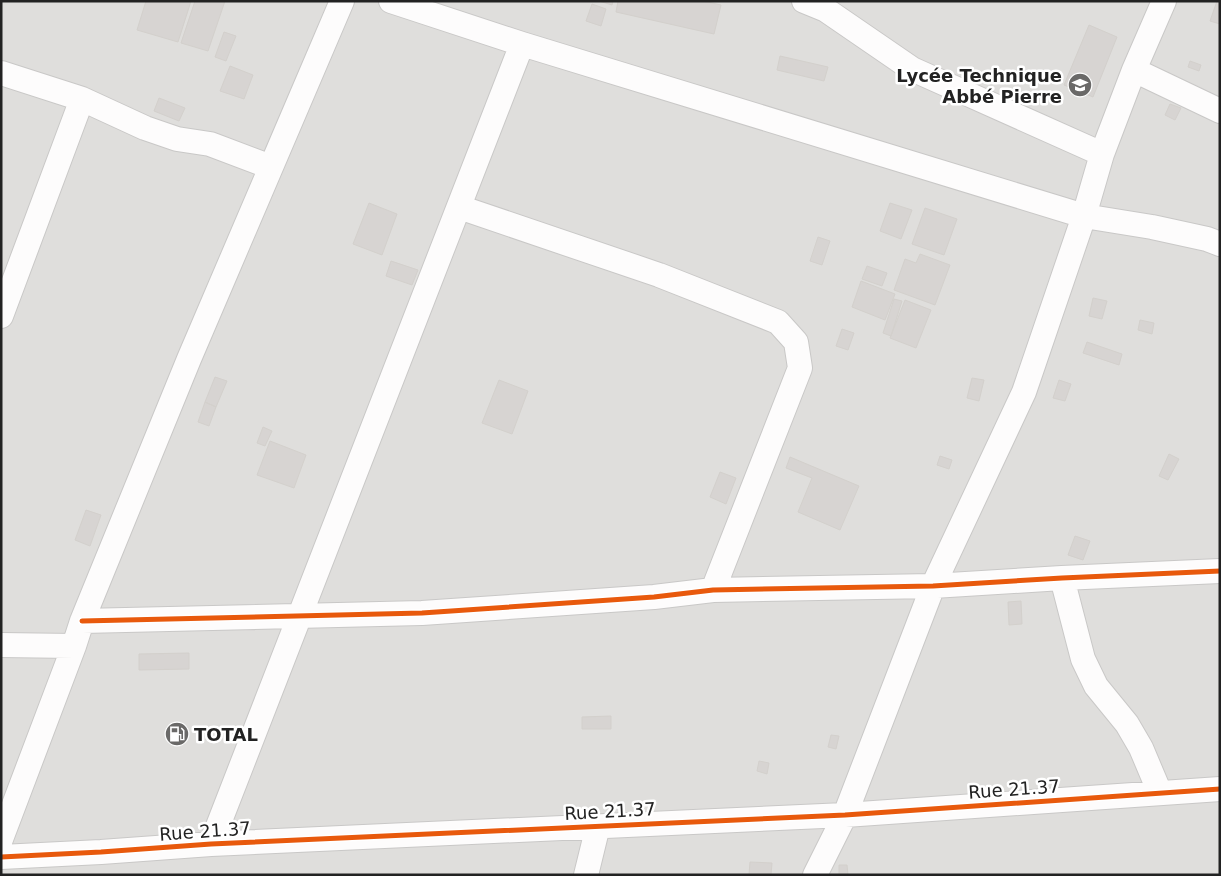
<svg xmlns="http://www.w3.org/2000/svg" width="1221" height="876" viewBox="0 0 1221 876" font-family="'DejaVu Sans',sans-serif">
<style>
.residential{fill:#dfdedc}
.building{fill:#d7d4d2;stroke:#d3d0cc}
.lines{fill:none;stroke-linecap:round;stroke-linejoin:round}
.minor-casing{stroke:#c9c8c7;stroke-width:26}
.minor{stroke:#fdfcfc;stroke-width:24}
.cycleway-casing{stroke:#fff;stroke-width:8}
.cycleway{stroke:#e8590c;stroke-width:5}
.labels{text-anchor:middle;dominant-baseline:central;stroke-width:5;stroke-linejoin:round;paint-order:stroke}
.poi-label{font-size:18px;font-weight:bold;fill:#222;stroke:#fff;text-anchor:end}
.street-label{font-size:18px;fill:#222;stroke:#fff}
</style>
<rect width="100%" height="100%" fill="#f0eeeb"/>
<!-- residential -->
<path class="residential" d="M1,1H1220V875H1Z"/>
<!-- building -->
<path class="building" d="M146,1H191L178,42L137,30Z
M195,1H225L208,51L181,43Z
M599,1H613L612,5Z
M618,1H703L721,5L714,34L616,12Z
M1217,1H1220V24L1210,21Z
M592,4L606,9L601,26L586,21Z
M1089,25L1117,37L1093,97L1064,85Z
M224,32L236,36L226,61L215,57Z
M780,56L828,67L824,81L777,70Z
M1190,61L1201,65L1199,71L1188,67Z
M230,66L253,75L244,99L220,91Z
M159,98L185,108L179,121L154,111Z
M1170,104L1181,108L1175,120L1165,115Z
M369,203L397,214L382,255L353,244Z
M890,203L912,210L901,239L880,231Z
M925,208L957,219L944,255L912,244Z
M818,237L830,241L822,265L810,261Z
M920,254L950,265L935,305L894,290L905,259L916,263Z
M391,261L418,270L412,285L386,276Z
M867,266L887,273L882,286L862,279Z
M861,281L895,294L885,320L852,307Z
M1093,298L1107,301L1102,319L1089,316Z
M894,299L902,301L891,336L883,333Z
M905,300L931,310L916,348L890,338Z
M1140,320L1154,323L1152,334L1138,330Z
M842,329L854,333L848,350L836,346Z
M1087,342L1122,354L1119,365L1083,353Z
M215,377L227,381L216,407L205,402Z
M972,378L984,380L979,401L967,398Z
M499,380L528,391L512,434L482,423Z
M1059,380L1071,384L1065,401L1053,398Z
M205,402L216,407L209,426L198,422Z
M263,427L272,431L265,446L257,443Z
M270,441L306,455L294,488L257,475Z
M1169,454L1179,459L1168,480L1159,476Z
M940,456L952,460L949,469L937,465Z
M790,457L859,486L840,530L798,512L812,478L786,468Z
M720,472L736,478L726,504L710,497Z
M86,510L101,515L90,546L75,540Z
M1075,536L1090,541L1083,560L1068,555Z
M1021,601L1022,624L1009,625L1008,602Z
M189,653V669L139,670V654Z
M611,716V729H582V717Z
M831,735L839,736L836,749L828,747Z
M759,761L769,763L767,774L757,771Z
M750,862L772,863L771,875H749Z
M839,865H847L848,875H839Z"/>
<g class="lines">
<!-- minor casing -->
<g class="minor-casing">
<path id="minor" d="M391,1L522,44L1084,216L1152,227L1207,239L1220,244
M804,1L826,10L912,69L1102,154
M1134,70L1220,111
M1,73L82,99L145,128L177,139L210,144L271,167
M459,207L659,275L778,322L796,342L800,368L713,590
M1,316L82,99
M1062,578L1083,659L1096,686L1127,724L1141,748L1160,793
M82,621L422,613L654,597L713,590L933,586L1062,578L1220,571
M1,645L74,646
M1,839L74,646L82,621L189,359L342,1
M211,844L522,44
M1,857L101,852L211,844L845,815L1220,789
M586,875L598,826
M815,875L845,815L933,586L1024,392L1084,216L1102,154L1134,70L1164,1"/>
</g>
<!-- minor -->
<use href="#minor" class="minor"/>
<!-- cycleway casing -->
<g class="cycleway-casing">
<path id="cycleway" d="M82,621L422,613L654,597L713,590L933,586L1062,578L1220,571
M1,857L101,852L211,844L845,815L1220,789"/>
</g>
<!-- cycleway -->
<use href="#cycleway" class="cycleway"/>
</g>
<!-- icons -->
<defs>
<g id="school-disc" transform="scale(1.25)"><circle r="9.5" fill="#6a6968" stroke="#fff"/><path d="M0-5L7-2L0 1L-7-2ZM-4 1L0 2.5L4 1V4Q0 6-4 4Z" fill="#fff"/></g>
<g id="fuel-disc" transform="scale(1.25)"><circle r="9.5" fill="#6a6968" stroke="#fff"/><path d="M-5.5-6h7V0h2V4h1.3V-2.5L3-4.5l.8-.8L6-3V5H2.5V1h-1V6h-7ZM-4.2-4.7v3.2H.2V-4.7Z" fill="#fff"/></g>
</defs>
<g fill-rule="evenodd">
<use href="#school-disc" x="1080" y="85"/>
<use href="#fuel-disc" x="177" y="734"/>
</g>
<g class="labels">
<!-- poi labels -->
<g class="poi-label">
<text x="1062" y="75">Lycée Technique<tspan x="1062" dy="21">Abbé Pierre</tspan></text>
<text x="194" y="734" text-anchor="start">TOTAL</text>
</g>
<!-- street labels -->
<g class="street-label">
<text transform="translate(1014 789) rotate(-4)">Rue 21.37</text>
<text transform="translate(610 811) rotate(-3)">Rue 21.37</text>
<text transform="translate(205 831) rotate(-4)">Rue 21.37</text>
</g>
</g>
<!-- border -->
<rect width="1221" height="876" fill="none" stroke="#222222" stroke-width="5"/>
</svg>
